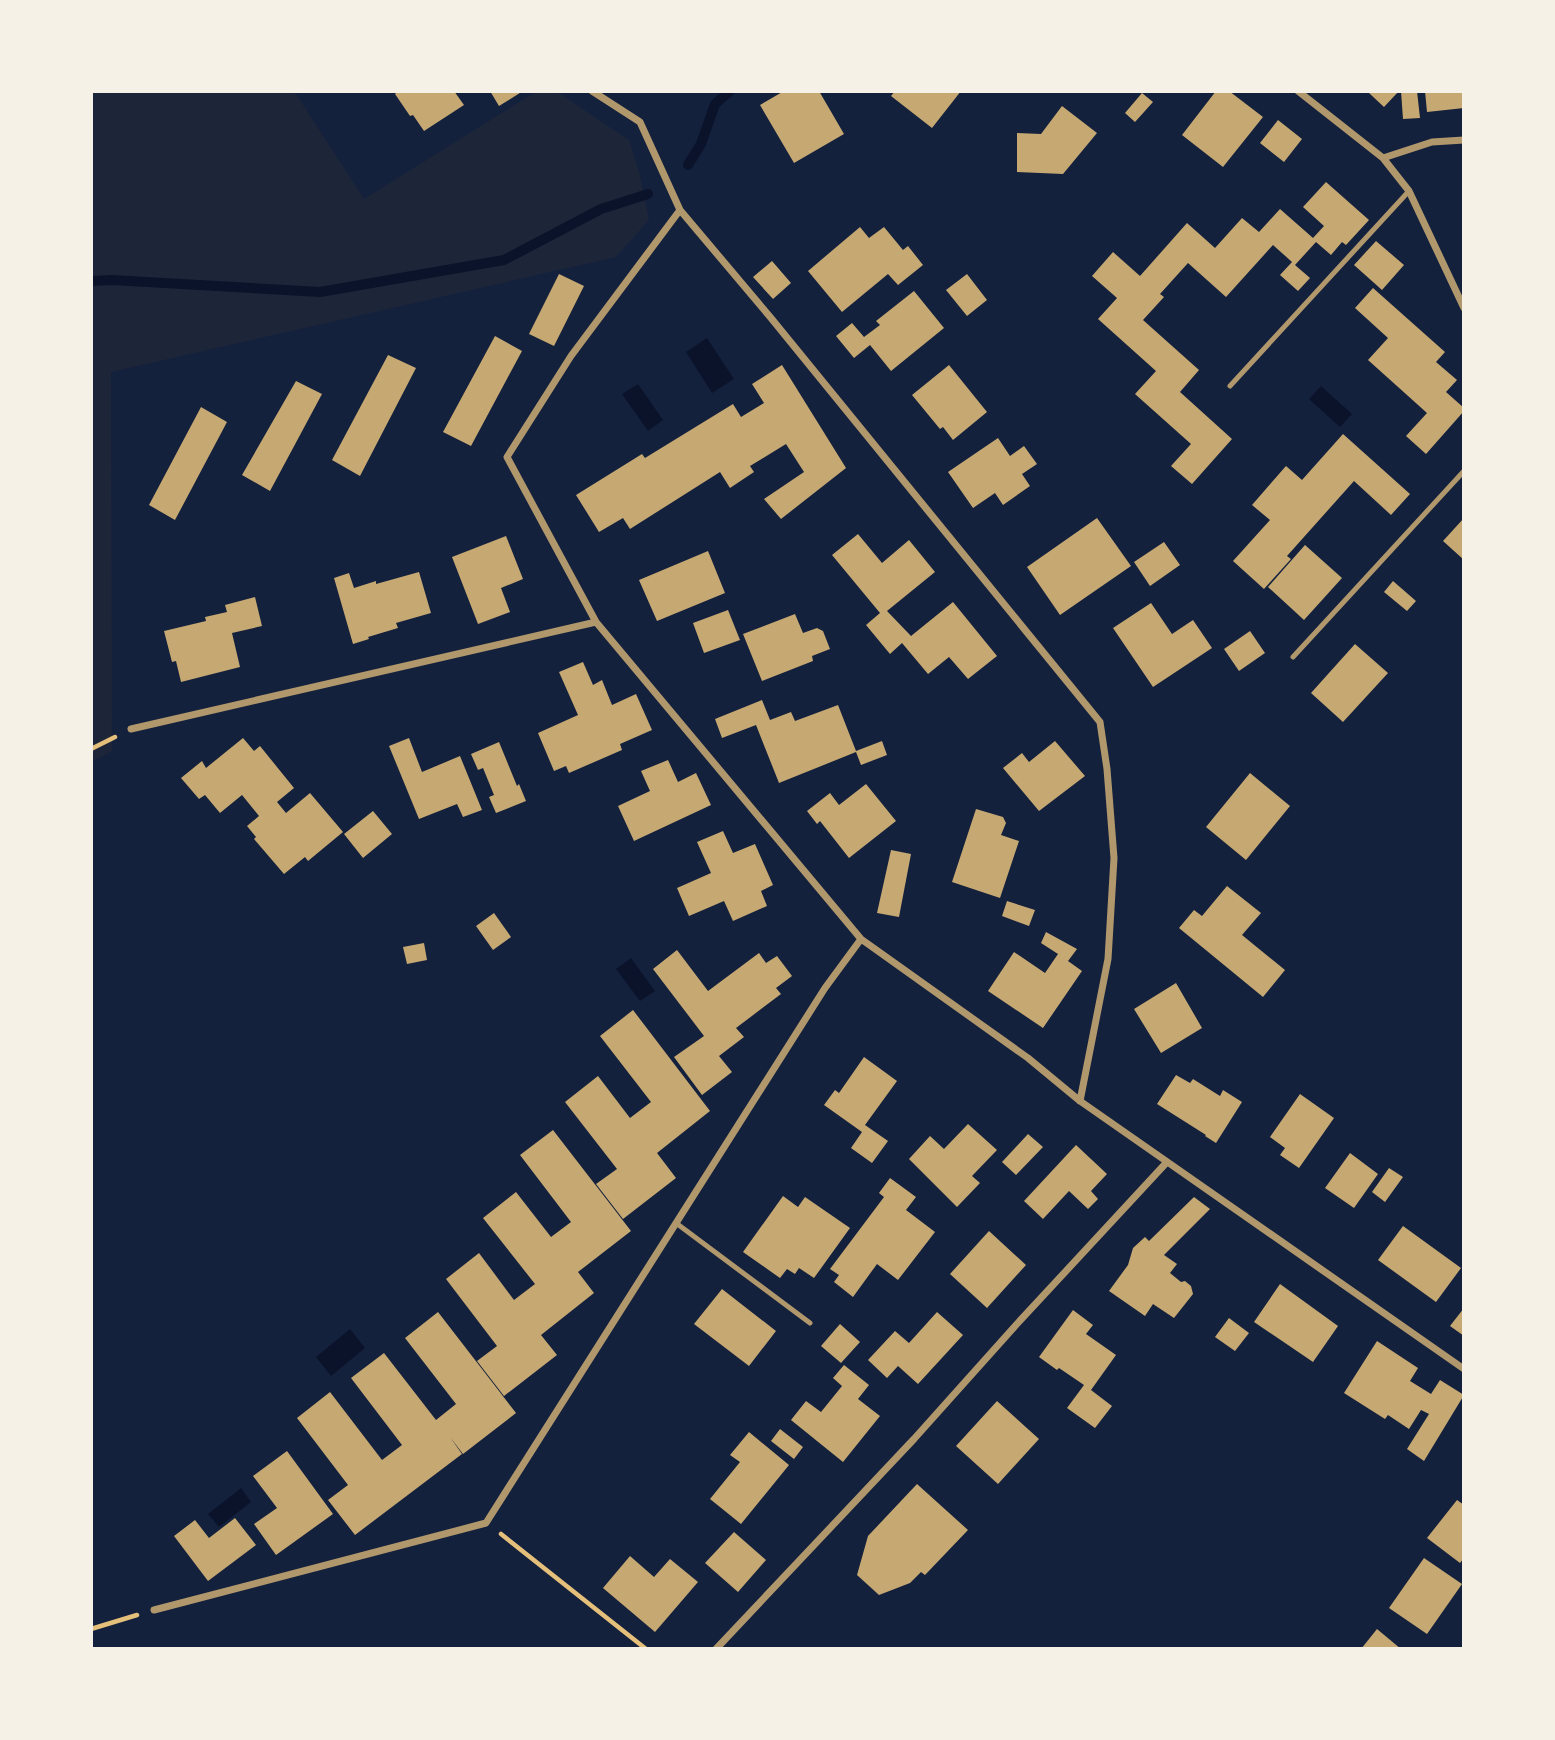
<svg xmlns="http://www.w3.org/2000/svg" width="1555" height="1740" viewBox="0 0 1555 1740" font-family="'DM Sans',sans-serif">
<style>
.green{fill:#1d2539}
.water{fill:#0b132b}
.lines{fill:none;stroke-linecap:round;stroke-linejoin:round}
.stream{stroke:#0b132b;stroke-width:10}
.building{fill:#c6a872}
.path{stroke:#e5c07b;stroke-width:4.5}
.service{stroke:#b1986c;stroke-width:5}
.minor{stroke:#b1986c;stroke-width:7}
</style>
<rect width="100%" height="100%" fill="#14213d"/>
<!-- green -->
<path class="green" d="M91,91H294L364,199L537,91H556L629,140L639,171L649,220L616,257L111,372L112,751L91,762Z"/>
<!-- water -->
<path class="water" d="M707,338L734,379L712,393L686,352Z
M638,384L663,420L648,431L622,394Z
M1321,386L1352,414L1340,427L1309,399Z
M631,958L655,991L640,1001L616,969Z
M350,1329L365,1348L331,1376L316,1357Z
M241,1488L251,1502L219,1527L208,1514Z"/>
<g class="lines">
<!-- stream -->
<path class="stream" d="M688,165L701,144L715,104L730,91
M91,281L112,280L320,292L504,260L601,209L648,194"/>
</g>
<!-- building -->
<path class="building" d="M398,91H454L464,105L424,131L413,115L410,116L395,94Z
M490,91H523L499,106Z
M784,91H819L844,134L794,163L760,105Z
M895,91H961L932,128L891,96Z
M1216,91H1229L1263,117L1223,167L1182,135Z
M1371,91H1399L1384,107L1369,93Z
M1401,91H1417L1420,118L1403,119Z
M1425,91H1464V108L1427,112Z
M1142,93L1153,102L1135,122L1125,113Z
M1062,106L1097,133L1063,174L1017,172V133L1041,134Z
M1278,120L1302,139L1284,162L1260,143Z
M1326,182L1369,220L1346,245L1342,242L1331,255L1316,242L1295,265L1310,278L1298,291L1280,275L1292,262L1273,245L1226,297L1188,263L1160,294L1164,297L1143,320L1199,370L1180,392L1232,439L1192,484L1171,466L1191,444L1135,394L1156,371L1098,319L1117,298L1092,276L1113,252L1140,276L1187,223L1215,248L1242,218L1259,232L1280,209L1313,238L1324,226L1303,207Z
M860,227L869,238L884,227L903,250L908,246L923,265L898,285L888,274L842,312L808,271Z
M1376,241L1404,265L1382,290L1354,265Z
M772,261L791,283L773,299L753,277Z
M559,274L584,286L554,346L529,334Z
M967,274L987,300L967,316L946,290Z
M1373,288L1445,352L1436,362L1457,380L1446,392L1464,408V411L1426,454L1406,436L1427,413L1368,360L1388,338L1355,308Z
M914,291L944,328L891,371L870,345L854,358L836,336L852,323L864,337L880,325L876,321Z
M495,336L522,351L471,446L443,432Z
M388,355L416,368L360,476L332,460Z
M782,365L846,468L781,519L764,499L804,472L786,444L750,466L754,472L730,488L720,472L630,529L623,518L599,532L576,495L642,454L645,458L733,404L741,417L764,403L752,384Z
M949,365L987,412L953,440L943,427L940,429L912,395Z
M296,381L322,394L270,491L242,475Z
M201,407L227,422L175,520L149,505Z
M1343,434L1410,494L1391,515L1354,481L1287,556L1291,559L1264,589L1233,561L1270,520L1252,505L1286,466L1302,480Z
M998,438L1010,456L1024,446L1037,464L1022,474L1030,486L1003,505L995,493L973,508L948,472Z
M1097,518L1131,566L1060,615L1027,567Z
M1464,518V560L1443,541Z
M858,534L882,563L909,540L935,572L887,611L911,636L953,602L997,656L968,679L949,657L928,674L902,643L890,654L866,625L880,613L832,555Z
M506,536L523,579L501,588L510,612L478,624L452,557Z
M1164,542L1180,565L1150,586L1134,562Z
M1305,545L1342,578L1304,620L1268,587Z
M708,551L725,593L657,621L639,580Z
M419,572L431,613L396,623L398,628L368,637L369,639L353,644L334,578L349,573L354,588L376,581V584Z
M1393,581L1416,601L1407,611L1384,592Z
M255,597L262,626L232,633L240,667L181,682L176,661L172,662L164,631L206,621L205,617L227,612L225,605Z
M1151,603L1172,634L1193,620L1212,648L1153,687L1113,628Z
M728,610L740,640L704,653L693,623Z
M795,614L803,633L817,628L823,631L830,649L812,656L813,661L762,681L743,634Z
M1250,631L1265,653L1239,671L1224,649Z
M1355,644L1388,673L1343,722L1311,693Z
M583,662L593,685L602,680L612,705L636,694L652,730L620,744L622,750L569,773L566,766L554,771L538,733L578,715L559,672Z
M762,700L770,720L791,712L795,721L838,705L856,751L882,741L887,755L861,765L856,752L779,783L756,725L722,738L715,719Z
M243,738L254,751L260,746L294,788L277,802L286,813L310,793L343,832L308,861L305,857L284,874L254,839L256,837L247,826L259,816L242,795L220,813L205,795L199,799L181,778L202,761L206,768Z
M409,738L422,772L460,756L482,810L463,817L457,804L419,819L389,746Z
M1055,741L1085,776L1039,811L1003,768L1022,753L1029,762Z
M499,742L517,786L519,784L526,801L496,813L489,797L494,795L483,768L478,770L471,754Z
M668,760L678,782L696,773L711,805L634,841L618,806L650,791L641,771Z
M1250,773L1290,806L1246,860L1206,827Z
M866,784L896,821L849,858L820,821L817,824L807,811L830,793L839,805Z
M976,809L1003,817L1006,823L1001,835L1019,841L1000,898L952,882Z
M373,811L392,834L363,858L344,834Z
M723,831L733,853L755,844L773,885L761,891L767,906L733,921L724,901L689,916L677,888L711,873L697,842Z
M891,850L911,854L899,917L877,913Z
M1227,886L1261,913L1242,935L1285,970L1263,997L1179,928L1194,910L1202,916Z
M1007,901L1035,910L1029,926L1002,916Z
M494,913L511,937L493,950L476,926Z
M1046,932L1077,949L1068,961L1082,971L1043,1028L988,991L1014,952L1045,973L1058,954L1041,943Z
M424,943L427,960L407,964L403,947Z
M677,950L708,991L759,953L766,963L777,956L792,976L776,988L781,994L736,1028L744,1037L719,1056L732,1072L702,1095L674,1057L704,1036L653,969Z
M1176,983L1202,1028L1161,1053L1134,1009Z
M633,1010L710,1111L657,1153L676,1178L623,1219L596,1184L617,1169L565,1102L598,1076L630,1118L651,1102L600,1036Z
M864,1057L897,1081L865,1125L888,1141L872,1163L851,1148L862,1132L824,1105L835,1090L839,1093Z
M1176,1075L1190,1083L1193,1079L1220,1096L1223,1090L1242,1102L1216,1143L1205,1136L1206,1135L1157,1104Z
M1300,1094L1334,1118L1299,1168L1280,1155L1285,1148L1270,1137Z
M968,1124L997,1150L972,1176L980,1183L957,1207L909,1159L930,1136L944,1149Z
M553,1130L631,1231L578,1272L594,1293L541,1335L557,1355L504,1396L477,1361L497,1346L446,1279L479,1253L514,1300L535,1284L483,1218L516,1192L551,1237L571,1222L520,1155Z
M1028,1134L1043,1147L1016,1175L1002,1162Z
M1076,1145L1107,1174L1091,1191L1098,1199L1088,1209L1069,1191L1043,1219L1024,1201Z
M1350,1153L1378,1174L1354,1208L1325,1188Z
M1389,1168L1403,1177L1385,1202L1372,1192Z
M890,1178L916,1197L906,1210L935,1232L898,1280L877,1264L853,1297L834,1282L839,1275L830,1269L884,1197L879,1193Z
M783,1196L798,1207L805,1197L850,1228L814,1278L799,1268L795,1274L787,1269L780,1278L743,1252Z
M1194,1197L1210,1209L1164,1255L1177,1264L1170,1273L1181,1282L1185,1281L1191,1286L1193,1294L1174,1318L1153,1304L1145,1316L1109,1291L1128,1265L1133,1248L1145,1237L1149,1241Z
M1403,1226L1461,1268L1436,1302L1378,1260Z
M989,1231L1026,1265L987,1308L950,1274Z
M1280,1284L1338,1326L1313,1362L1254,1322Z
M722,1289L776,1331L749,1366L694,1324Z
M1464,1308V1336L1450,1326Z
M1073,1310L1093,1325L1086,1334L1116,1355L1091,1390L1112,1406L1095,1428L1067,1408L1084,1385L1059,1368L1057,1370L1039,1357Z
M438,1312L516,1413L463,1454L450,1437L462,1454L355,1535L328,1500L348,1485L297,1418L330,1392L382,1460L402,1445L351,1378L384,1353L436,1420L456,1404L405,1338Z
M937,1312L963,1335L918,1384L898,1366L887,1378L868,1360L895,1331L909,1343Z
M1229,1318L1249,1333L1235,1351L1215,1337Z
M840,1324L860,1342L841,1363L821,1346Z
M1377,1341L1418,1368L1410,1381L1431,1394L1440,1380L1464,1395L1424,1461L1407,1449L1429,1414L1421,1410L1409,1429L1388,1415L1385,1419L1344,1393Z
M844,1365L869,1385L858,1399L880,1416L843,1462L791,1420L806,1401L821,1412L842,1386L833,1378Z
M997,1401L1039,1439L998,1484L956,1446Z
M780,1429L803,1447L794,1459L771,1441Z
M749,1432L789,1465L741,1524L710,1499L740,1462L730,1455Z
M287,1451L333,1514L276,1555L254,1524L277,1508L253,1476Z
M917,1484L968,1530L925,1575L921,1572L910,1583L879,1595L857,1575L868,1536Z
M1457,1500L1464,1505V1558L1460,1563L1427,1538Z
M235,1518L256,1545L208,1581L174,1536L195,1520L209,1538Z
M734,1532L766,1560L738,1592L705,1563Z
M630,1556L654,1577L670,1559L698,1582L655,1632L603,1588Z
M1424,1558L1462,1584L1427,1634L1389,1608Z
M1377,1629L1401,1649H1361Z"/>
<g class="lines">
<!-- path -->
<path class="path" d="M91,749L115,737
M501,1534L646,1649
M91,1629L137,1615"/>
<!-- service -->
<path class="service" d="M1230,386L1409,191
M1293,657L1464,471
M676,1223L810,1323"/>
<!-- minor -->
<path class="minor" d="M592,91L640,122L680,210L571,356L507,457L596,622L861,939L1028,1058L1080,1101L1464,1369
M1298,91L1383,158L1409,191L1464,308
M1383,158L1432,142L1464,140
M680,210L771,318L1100,722L1107,769L1114,858L1108,959L1080,1101
M131,729L596,622
M154,1610L486,1523L825,988L861,939
M716,1649L914,1439L1016,1325L1167,1162"/>
</g>
<!-- border -->
<rect width="1555" height="1740" fill="none" stroke="#f6f1e7" stroke-width="186"/>
</svg>
